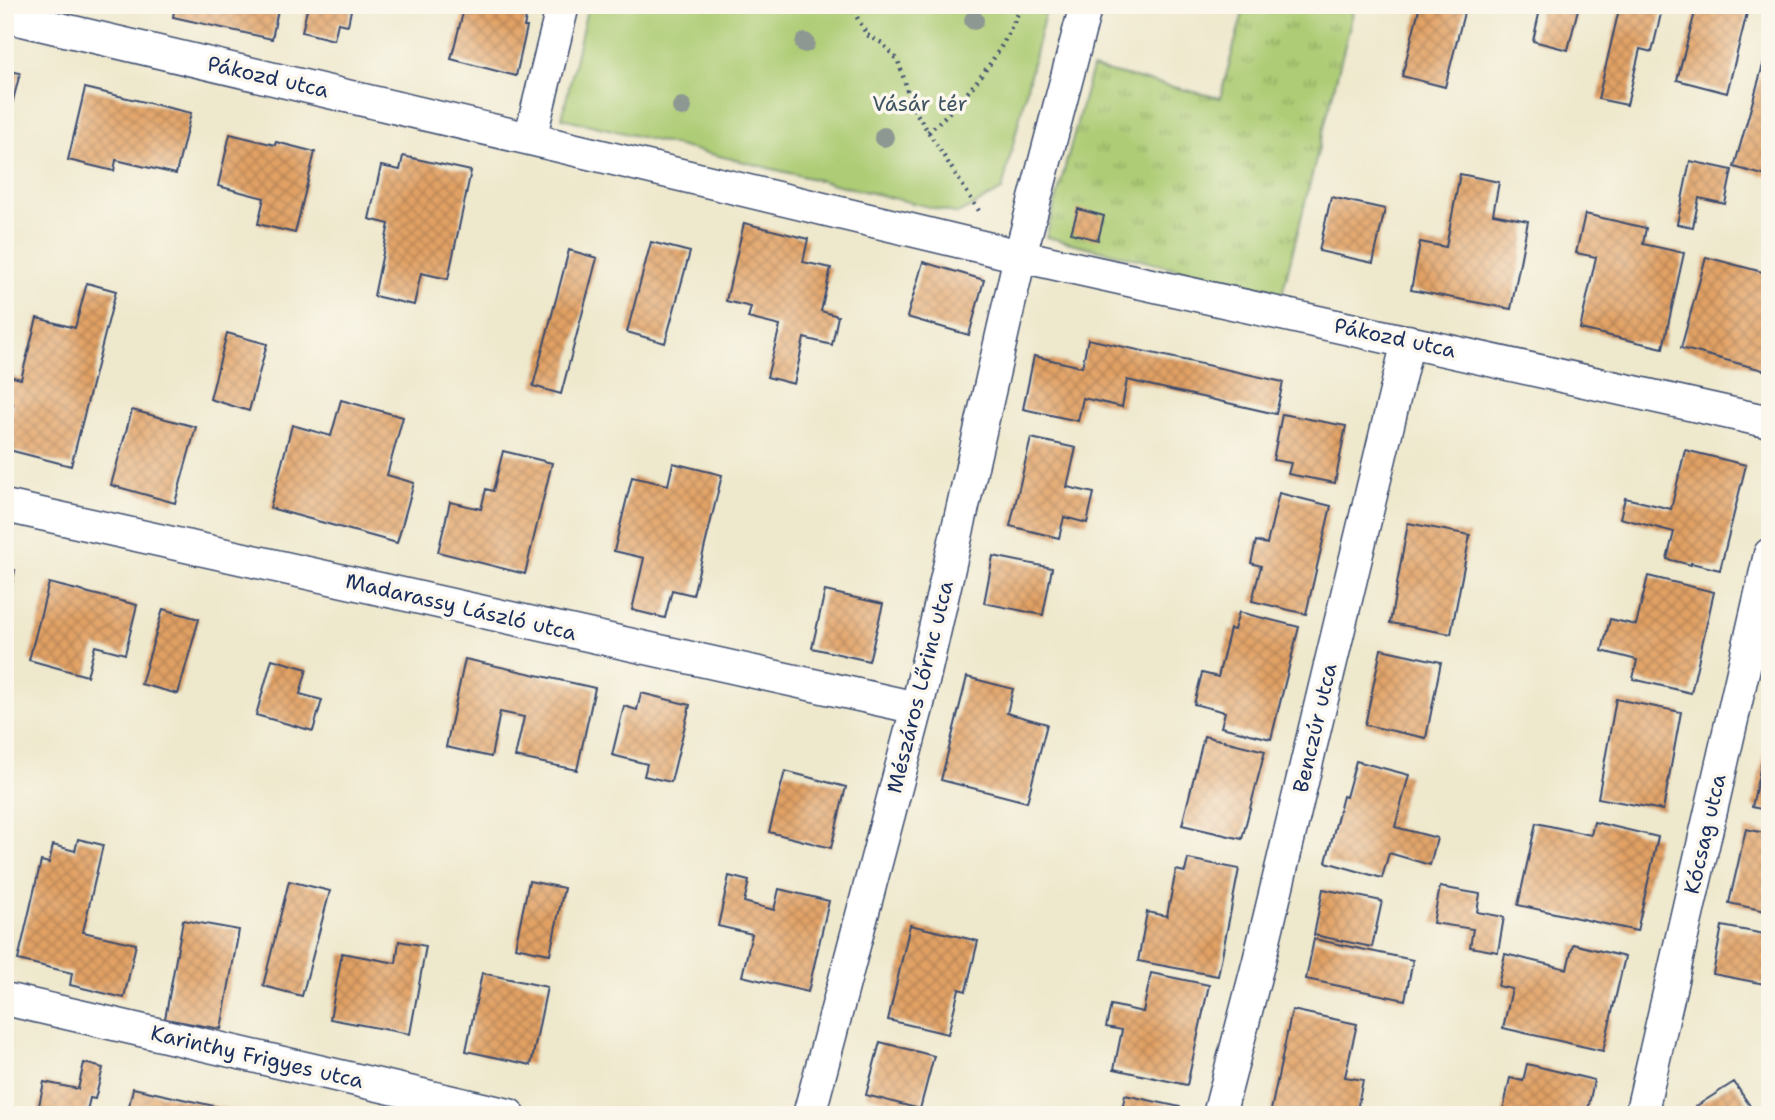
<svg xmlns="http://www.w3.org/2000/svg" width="1775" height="1120" viewBox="0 0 1775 1120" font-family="'Shantell Sans',sans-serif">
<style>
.grass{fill:url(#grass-tufts);stroke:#647e69;stroke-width:2}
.green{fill:#adcc74;stroke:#647e69;stroke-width:2}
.building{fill:url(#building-cross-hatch)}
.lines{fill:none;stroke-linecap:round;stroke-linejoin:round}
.street-casing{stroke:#3b4b6e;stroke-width:35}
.path{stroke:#3b4b6e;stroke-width:4.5;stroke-dasharray:2 5;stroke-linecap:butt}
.street{stroke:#fff;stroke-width:32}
.tree{fill:#8e9893}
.labels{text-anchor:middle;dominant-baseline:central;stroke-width:7;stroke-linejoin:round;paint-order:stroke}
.street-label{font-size:21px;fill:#1b2f5e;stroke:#fbf7ec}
.park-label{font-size:21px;fill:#405664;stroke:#fbf7ec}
</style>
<defs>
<pattern id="grass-tufts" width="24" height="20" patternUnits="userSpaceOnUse" patternTransform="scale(1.75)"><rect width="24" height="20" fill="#adcc74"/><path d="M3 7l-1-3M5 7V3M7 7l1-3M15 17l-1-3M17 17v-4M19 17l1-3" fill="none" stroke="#8ca662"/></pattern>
<pattern id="building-cross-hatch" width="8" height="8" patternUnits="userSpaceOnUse" patternTransform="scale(1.75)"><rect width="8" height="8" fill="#e2a164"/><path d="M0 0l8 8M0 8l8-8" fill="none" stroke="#b68456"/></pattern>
</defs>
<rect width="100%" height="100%" fill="#fbf7ec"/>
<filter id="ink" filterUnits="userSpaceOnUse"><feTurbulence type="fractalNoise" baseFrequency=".0143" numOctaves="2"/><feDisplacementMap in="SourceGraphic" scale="14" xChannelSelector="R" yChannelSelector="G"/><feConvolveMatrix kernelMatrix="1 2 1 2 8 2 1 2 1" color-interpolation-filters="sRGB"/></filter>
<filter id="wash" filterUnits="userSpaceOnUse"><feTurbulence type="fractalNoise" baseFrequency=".00686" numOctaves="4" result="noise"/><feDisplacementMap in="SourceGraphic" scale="28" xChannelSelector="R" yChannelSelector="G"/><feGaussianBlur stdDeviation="1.57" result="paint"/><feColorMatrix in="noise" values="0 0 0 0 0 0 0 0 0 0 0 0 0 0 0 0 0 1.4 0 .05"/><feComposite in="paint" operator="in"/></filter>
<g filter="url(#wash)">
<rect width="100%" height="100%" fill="#eee8cc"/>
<!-- grass -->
<path class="grass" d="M1245,5H1355L1282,294L1046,237L1092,68L1220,98Z"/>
<!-- green -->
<path class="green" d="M588,5H1047L1002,190L958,214L562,118Z"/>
<g id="blocks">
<!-- building -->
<path class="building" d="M175,5H279L272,39L173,17Z
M308,5H352L348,25L338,23L334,40L302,32Z
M465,5H529L524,27H527L516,76L451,59Z
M1420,5H1466L1445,87L1402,76Z
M1541,5H1579L1568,50L1533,41Z
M1620,5H1663L1652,52L1640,49L1627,105L1598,99Z
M1697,5H1749L1727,93L1677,80Z
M1769,44H1770V177L1734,167Z
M5,70L20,73L6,128H5Z
M85,88L191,113L176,174L116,160L114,171L68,160Z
M230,134L275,145L276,142L315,152L295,233L258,224L264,198L218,186Z
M403,156L471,171L448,279L421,273L414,305L374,296L389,224L369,219L381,166L400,170Z
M1690,161L1732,170L1725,204L1699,198L1693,227L1677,224Z
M1460,174L1499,182L1493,214L1528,221L1511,309L1411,290L1420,242L1446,247Z
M1331,197L1385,209L1373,263L1319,251Z
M1078,209L1104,216L1098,240L1071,233Z
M1585,214L1646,228L1643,244L1684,253L1663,348L1580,329L1596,257L1576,253Z
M744,223L808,239L803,262L831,268L821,311L838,316L832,345L804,338L794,384L767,377L780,326L748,318L751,307L726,301Z
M651,242L690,252L665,343L627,332Z
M569,250L597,258L561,394L533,386Z
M1706,257L1770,274V372L1681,348Z
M923,262L984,280L969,335L907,317Z
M87,283L116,291L71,466L5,449V433L13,404L5,402V375L21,379L37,318L75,328Z
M227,333L267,344L249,411L210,399Z
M1088,339L1283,382L1276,414L1127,380L1122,407L1083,398L1078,421L1023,409L1034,356L1082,367Z
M341,400L403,417L387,475L414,483L397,543L270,508L292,425L331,436Z
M132,410L196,427L175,503L111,485Z
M1282,414L1346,426L1335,483L1288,474L1291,463L1273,460Z
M1031,438L1076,448L1067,487L1094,493L1087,523L1064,517L1059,538L1010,526Z
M1685,450L1746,465L1720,570L1691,563V565L1667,559L1674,532L1620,518L1625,498L1671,509Z
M503,451L552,463L525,574L438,552L450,502L481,509L486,489L493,491Z
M673,463L722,475L693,595L672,590L665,618L632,610L644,558L614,551L632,477L668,485Z
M1279,493L1331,506L1306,614L1252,601L1261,566L1251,563L1256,541L1267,544Z
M1408,523L1470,535L1451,634L1390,623Z
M993,556L1052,568L1043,615L984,603Z
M5,568L15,570L6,613L5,612Z
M1648,576L1714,592L1691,693L1633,679L1637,660L1602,651L1610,619L1636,625Z
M49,583L137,605L125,654L95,646L87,676L29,660Z
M825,591L883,604L869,661L812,648Z
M163,609L199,619L178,694L141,684Z
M1239,612L1299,627L1271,739L1221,727L1225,712L1194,704L1202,673L1218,677L1230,629L1234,630Z
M1381,649L1441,662L1426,738L1365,725Z
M272,659L307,669L300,694L322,700L313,731L256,715Z
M465,659L595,688L577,770L515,757L524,717L500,712L491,757L446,747Z
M967,677L1013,689L1007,713L1047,724L1027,802L941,780Z
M641,693L690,705L671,782L644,776L647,764L612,755L624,706L637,710Z
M1616,699L1681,712L1663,810L1598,798Z
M1769,727H1770V811L1752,807Z
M1204,736L1265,751L1242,839L1182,825Z
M1356,761L1409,775L1395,827L1437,838L1430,865L1389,853L1382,878L1326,862L1343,796L1346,797Z
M785,771L846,787L831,848L769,832Z
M1594,822L1658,837L1637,931L1518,905L1536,823L1591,835Z
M1746,829L1770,834V912L1729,903Z
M78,839L103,845L83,932L136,944L124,998L70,985L72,973L18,960L41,861L49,863L53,845L75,851Z
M1188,859L1239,869L1218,976L1138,961L1147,912L1167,916L1176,870L1185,872Z
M729,876L749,881L744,902L774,910L779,889L829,901L808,992L742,976L752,934L718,926Z
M289,881L330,891L302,996L263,986Z
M529,881L564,888L550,954L515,947Z
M1440,887L1480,894L1477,912L1504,917L1498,952L1470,947L1473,929L1433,923Z
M1323,889L1382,901L1372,947L1314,935Z
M183,920L239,930L221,1029L165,1019Z
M910,925L978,941L966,991L959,989L948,1034L888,1020Z
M1722,926L1770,935V985L1713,974Z
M1314,939L1413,960L1405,1000L1306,979Z
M399,941L426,946L410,1034L330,1019L342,953L396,963Z
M1573,944L1625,957L1603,1051L1503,1028L1512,989L1498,986L1505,954L1567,969Z
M482,973L547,987L531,1065L466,1051Z
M1151,973L1209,985L1187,1085L1114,1069L1122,1030L1106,1027L1111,1005L1143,1012Z
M1292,1010L1357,1024L1345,1077L1363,1080L1356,1115H1270Z
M880,1042L934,1056L920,1109L866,1095Z
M84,1063L103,1068L95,1099L90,1098L86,1115H37L44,1082L78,1089Z
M1527,1064L1594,1080L1587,1115H1502L1510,1078L1523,1081Z
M1734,1082L1756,1115H1689L1687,1112Z
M133,1088L232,1110L231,1115H127Z
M1125,1095L1180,1107L1179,1115H1121Z"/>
</g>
</g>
<g filter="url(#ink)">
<use href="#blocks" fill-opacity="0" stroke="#3b4b6e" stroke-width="2"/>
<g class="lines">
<!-- street casing -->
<g class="street-casing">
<path id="street" d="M5,16L530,139L1020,256L1770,422
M530,139L563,5
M5,506L917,708
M5,999L509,1115
M809,1115L917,708L1020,256L1086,5
M1219,1115L1259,961L1408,341
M1641,1115L1770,554"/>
</g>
<!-- path -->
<path class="path" d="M850,5L867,35L882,43L898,61L905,82L910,103L979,211
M928,132C966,99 1004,53 1021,5"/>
<!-- street -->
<use href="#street" class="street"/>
</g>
<!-- trees -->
<g class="tree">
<circle cx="974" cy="20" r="10"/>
<circle cx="805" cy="43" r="10"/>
<circle cx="682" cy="107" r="10"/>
<circle cx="884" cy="137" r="10"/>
</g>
</g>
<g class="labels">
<!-- street labels -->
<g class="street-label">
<text transform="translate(268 77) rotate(13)">Pákozd utca</text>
<text transform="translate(1395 338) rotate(12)">Pákozd utca</text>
<text transform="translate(461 607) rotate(13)">Madarassy László utca</text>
<text transform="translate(920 687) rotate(-76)">Mészáros Lőrinc utca</text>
<text transform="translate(1315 728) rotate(-77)">Benczúr utca</text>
<text transform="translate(1705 834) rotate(-77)">Kócsag utca</text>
<text transform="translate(257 1057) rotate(13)">Karinthy Frigyes utca</text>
</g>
<!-- park labels -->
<g class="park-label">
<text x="920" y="104">Vásár tér</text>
</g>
</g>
<!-- margin -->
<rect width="1775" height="1120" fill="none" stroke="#fbf7ec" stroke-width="28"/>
</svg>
